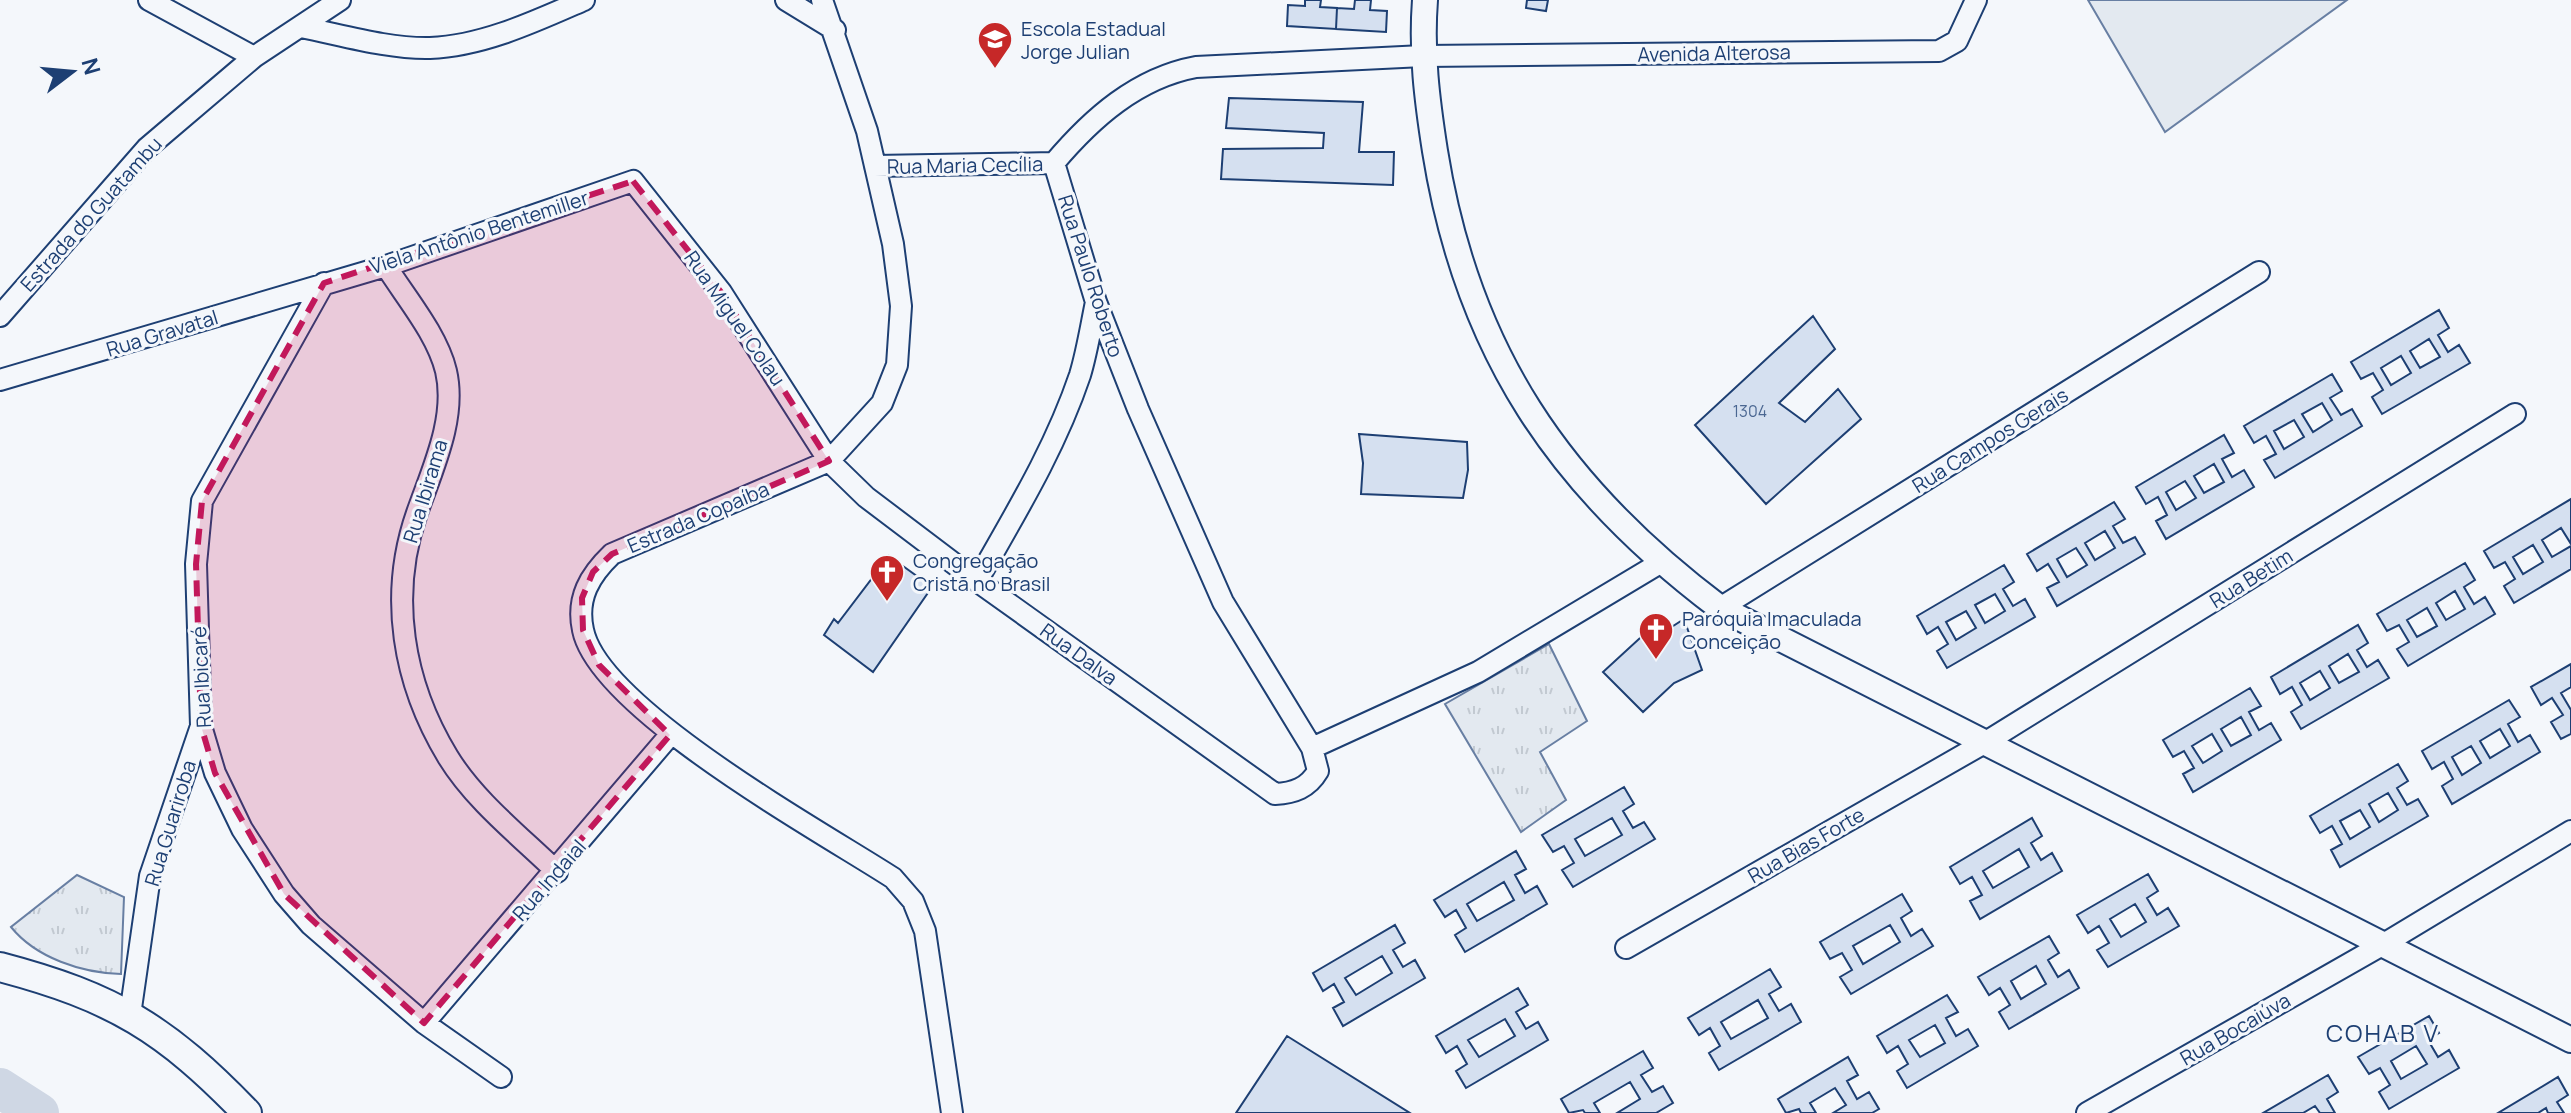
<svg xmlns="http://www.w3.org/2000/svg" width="2571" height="1113" viewBox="0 0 2571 1113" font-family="Manrope,sans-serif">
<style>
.grass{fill:url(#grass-tufts);stroke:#687fa3;stroke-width:2}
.garden{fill:#e3e9f0;stroke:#687fa3;stroke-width:2}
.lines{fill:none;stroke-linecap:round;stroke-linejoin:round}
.river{stroke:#cfd7e4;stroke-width:40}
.building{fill:#d5e0f0;stroke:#1d3f73;stroke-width:2;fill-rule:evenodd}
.minor-casing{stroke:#1d3f73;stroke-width:24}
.tertiary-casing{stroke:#1d3f73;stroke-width:28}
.secondary-casing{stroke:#1d3f73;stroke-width:32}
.minor{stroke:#f4f7fb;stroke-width:20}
.tertiary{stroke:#f4f7fb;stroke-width:24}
.secondary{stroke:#f4f7fb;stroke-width:28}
.marked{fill:#c2185b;fill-opacity:0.2;stroke:#c2185b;stroke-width:6;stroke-dasharray:16 10;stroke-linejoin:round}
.labels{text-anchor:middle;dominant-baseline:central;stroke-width:6;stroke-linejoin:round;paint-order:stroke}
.number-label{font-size:16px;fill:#4b6792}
.poi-label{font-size:20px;fill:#1d3f73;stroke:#f4f7fb;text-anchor:start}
.street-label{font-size:20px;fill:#1d3f73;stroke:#f4f7fb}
.quarter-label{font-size:24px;letter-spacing:2px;fill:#1d3f73;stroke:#f4f7fb}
</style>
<defs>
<pattern id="grass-tufts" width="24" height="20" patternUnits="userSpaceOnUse" patternTransform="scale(2)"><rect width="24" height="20" fill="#e3e9f0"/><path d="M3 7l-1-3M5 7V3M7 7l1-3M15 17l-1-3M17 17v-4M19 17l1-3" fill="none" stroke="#c2c9d1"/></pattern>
</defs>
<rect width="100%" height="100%" fill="#f4f7fb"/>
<!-- grass -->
<path class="grass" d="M1549,644L1587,721L1540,752L1566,800L1521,832L1445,704Z
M77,875L124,897L121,974C82,973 36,958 11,927Z"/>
<!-- garden -->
<path class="garden" d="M2088,0H2347L2165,132Z"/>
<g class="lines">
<!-- river -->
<path class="river" d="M0,1088L39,1113"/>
</g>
<!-- building -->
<path class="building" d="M1305,0H1321L1320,7L1337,8L1336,29L1287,26L1288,5L1305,6Z
M1355,0H1371L1370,10L1387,11L1386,32L1336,29L1337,8L1354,9Z
M1527,0H1548L1546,11L1526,8Z
M1229,98L1363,102L1359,152H1394L1393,185L1221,179L1223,149L1323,148L1324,133L1226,128Z
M2439,310L2449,328L2438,335L2448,352L2459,345L2470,363L2382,414L2372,397L2383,390L2373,373L2361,379L2351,362ZM2429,339L2440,357L2420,368L2410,351ZM2401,356L2411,373L2391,385L2381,368Z
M1813,316L1835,349L1779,403L1805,422L1838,389L1861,419L1766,504L1695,425Z
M2332,374L2342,391L2330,398L2341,415L2352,409L2362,426L2275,478L2264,460L2276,454L2266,436L2254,443L2244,426ZM2322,403L2332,420L2313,432L2302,414ZM2294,420L2304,437L2284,449L2274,431Z
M1359,434L1467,442L1468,470L1463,498L1361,494L1363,463Z
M2224,435L2234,453L2222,459L2232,477L2244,470L2254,487L2166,539L2156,521L2167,515L2158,497L2146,504L2136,487ZM2214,464L2224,482L2204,493L2194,476ZM2185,481L2196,498L2176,510L2166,492Z
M2571,499V544L2561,528L2542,540L2552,557L2571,546V569L2514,603L2504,586L2515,579L2505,562L2494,568L2484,551ZM2533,545L2543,562L2523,574L2513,557Z
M2114,502L2125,519L2113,526L2123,543L2135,537L2145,554L2057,606L2047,588L2059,582L2048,564L2037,571L2027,554ZM2105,531L2115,548L2095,560L2085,543ZM2076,548L2087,565L2067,577L2057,559Z
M889,556L932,587L873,672L824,635L834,619L838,623Z
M2465,563L2475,580L2464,587L2474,604L2485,597L2495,614L2408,666L2397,649L2409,642L2399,625L2387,631L2377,614ZM2455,591L2465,609L2446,620L2436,603ZM2427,608L2437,626L2417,637L2407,620Z
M2004,565L2014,582L2003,589L2013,606L2025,599L2035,617L1947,668L1937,651L1948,644L1938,627L1927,634L1917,616ZM1995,594L2005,611L1985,623L1975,605ZM1966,611L1976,628L1956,640L1946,622Z
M1684,619L1702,670L1674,683L1643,712L1603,672L1652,627L1670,628Z
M2358,625L2368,643L2357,650L2367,667L2378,660L2389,678L2301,729L2291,712L2302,705L2292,687L2280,694L2271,677ZM2348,654L2359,672L2339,683L2329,666ZM2320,671L2330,688L2310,700L2300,683Z
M2571,664V687L2561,693L2571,710V734L2561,739L2551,722L2563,715L2552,698L2541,705L2531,687Z
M2250,688L2261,706L2249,712L2259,730L2271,723L2281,740L2193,792L2183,774L2194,768L2184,751L2173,757L2163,740ZM2241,717L2251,735L2231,746L2221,729ZM2212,734L2222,751L2203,763L2192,746Z
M2509,700L2520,717L2508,724L2518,742L2530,735L2540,752L2452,804L2442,786L2453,779L2444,762L2432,769L2422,751ZM2500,729L2510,746L2490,758L2480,741ZM2471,746L2481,763L2462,775L2452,757Z
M2398,764L2408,781L2397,788L2407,805L2418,799L2428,816L2340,867L2331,850L2342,844L2332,826L2320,833L2310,816ZM2388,793L2398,810L2379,822L2369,804ZM2360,810L2370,827L2350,839L2340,821Z
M1624,787L1634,804L1623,811L1633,828L1644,822L1655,839L1573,887L1562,870L1574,863L1564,846L1553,852L1542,835ZM1612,818L1622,835L1585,856L1575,839Z
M2032,818L2042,836L2031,843L2041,860L2052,853L2062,871L1980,919L1970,901L1982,895L1972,877L1960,884L1950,867ZM2019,849L2029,867L1993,888L1983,871Z
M1516,851L1526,869L1515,875L1525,893L1537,886L1547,904L1465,952L1455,935L1466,928L1456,910L1445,917L1434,900ZM1504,882L1514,900L1477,921L1467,904Z
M2148,874L2158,891L2147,898L2157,915L2168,908L2179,926L2108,967L2097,950L2109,943L2099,926L2088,933L2077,915ZM2135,904L2146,922L2121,937L2110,919Z
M1902,894L1912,911L1901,918L1911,936L1922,929L1933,946L1851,994L1840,977L1852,970L1842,953L1830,959L1820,942ZM1890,925L1900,942L1863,964L1853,946Z
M1395,925L1405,943L1393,950L1403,967L1415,960L1425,978L1343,1026L1333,1008L1344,1002L1334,984L1323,991L1313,973ZM1382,956L1392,973L1356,995L1345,978Z
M2049,936L2059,953L2048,960L2058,977L2069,970L2079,988L2009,1029L1999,1012L2010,1005L2000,988L1989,995L1978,977ZM2036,966L2046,984L2021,999L2011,981Z
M1770,969L1781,987L1769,994L1779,1011L1791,1004L1801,1022L1719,1070L1709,1053L1720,1046L1710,1028L1699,1035L1688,1018ZM1758,1000L1768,1018L1731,1039L1721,1022Z
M1518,988L1528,1005L1516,1012L1526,1029L1538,1022L1548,1040L1466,1088L1456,1071L1467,1064L1457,1046L1446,1053L1436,1036ZM1505,1019L1515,1036L1479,1057L1468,1040Z
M1947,995L1958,1012L1946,1018L1956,1036L1968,1029L1978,1046L1907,1088L1897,1071L1908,1064L1898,1046L1887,1053L1877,1036ZM1935,1025L1945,1043L1920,1057L1909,1040Z
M2429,1016L2439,1033L2428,1040L2438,1057L2449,1050L2459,1068L2389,1109L2379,1092L2390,1085L2380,1068L2369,1074L2358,1057ZM2416,1046L2427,1064L2401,1079L2391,1061Z
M1287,1036L1410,1113H1236Z
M1643,1051L1653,1068L1641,1075L1652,1092L1663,1086L1673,1103L1656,1113H1617L1640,1099L1630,1082L1594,1103L1600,1113H1585L1583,1110L1569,1113L1561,1099Z
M1848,1057L1858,1075L1847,1081L1857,1099L1869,1092L1879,1109L1872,1113H1833L1846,1105L1835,1088L1810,1103L1816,1113H1801L1799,1109L1786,1113L1778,1099Z
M2328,1075L2338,1092L2327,1099L2335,1113H2320L2315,1106L2303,1113H2263Z
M2558,1077L2568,1095L2557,1102L2564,1113H2548L2546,1108L2538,1113H2498Z"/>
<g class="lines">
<!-- minor casing -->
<g class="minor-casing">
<path id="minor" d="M149,0L254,57
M786,0L835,30
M822,0L867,131L893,244L901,306L897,365L882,403L829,461L612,554C590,575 576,598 583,630C599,709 822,832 893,878L913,901L925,931L952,1113
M301,27C342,35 388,49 430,48C483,46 536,21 584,0
M1054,163C1092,118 1137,78 1196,67L1423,56L1939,51L1957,41L1976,0
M875,166L1054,163
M386,266C406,298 437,334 446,371C457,418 432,470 417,513C388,596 403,683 448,757C475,801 520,836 557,872
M324,283L202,501L196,564L201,726L215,773L242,829L284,894L311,925L424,1023L501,1077
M0,316L147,148L254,57L340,0
M0,380L386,266L633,181L721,292L829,461L866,497L977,581L1275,794C1294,793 1308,788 1318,771L1312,748L1223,602L1138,409L1096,302L1054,163
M977,581C1015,514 1055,449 1080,375C1087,352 1091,326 1096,302
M1720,608L2259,272
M1312,748L1478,672L1660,563
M1626,948L1986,742L2515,414
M130,1015L150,876L201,726
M424,1023L670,735
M2087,1113L2382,945L2571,831"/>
</g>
<!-- tertiary casing -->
<g class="tertiary-casing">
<path id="tertiary" d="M1425,0C1421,52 1427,100 1435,151C1467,351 1559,487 1720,608L2571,1040"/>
</g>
<!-- secondary casing -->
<g class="secondary-casing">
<path id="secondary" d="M0,967C114,997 166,1029 247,1113"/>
</g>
<!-- minor -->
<use href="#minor" class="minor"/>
<!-- tertiary -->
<use href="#tertiary" class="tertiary"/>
<!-- secondary -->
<use href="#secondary" class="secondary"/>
</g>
<!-- marked area -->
<path class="marked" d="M633,181L721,292L829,461L612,554L593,572L582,598L583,630L599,665L670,735L424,1023L284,894L215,773L201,726L196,564L202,501L324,283Z"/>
<!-- icons -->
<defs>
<g id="school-pin" transform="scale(1.8)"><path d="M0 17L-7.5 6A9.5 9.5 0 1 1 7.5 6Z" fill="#c62828" stroke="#f4f7fb"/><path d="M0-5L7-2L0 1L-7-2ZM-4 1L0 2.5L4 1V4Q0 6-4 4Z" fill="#fff"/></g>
<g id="church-pin" transform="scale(1.8)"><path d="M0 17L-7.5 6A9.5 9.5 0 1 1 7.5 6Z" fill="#c62828" stroke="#f4f7fb"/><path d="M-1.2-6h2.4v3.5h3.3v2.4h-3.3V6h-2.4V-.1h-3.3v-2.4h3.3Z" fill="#fff"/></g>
</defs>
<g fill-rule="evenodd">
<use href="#school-pin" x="995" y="39"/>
<use href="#church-pin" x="887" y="572"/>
<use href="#church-pin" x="1656" y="630"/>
</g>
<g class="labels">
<!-- number labels -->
<g class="number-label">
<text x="1750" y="411">1304</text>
</g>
<!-- poi labels -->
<g class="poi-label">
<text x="1021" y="28">Escola Estadual<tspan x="1021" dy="23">Jorge Julian</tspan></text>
<text x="913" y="560">Congregação<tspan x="913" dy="23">Cristã no Brasil</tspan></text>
<text x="1682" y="618">Paróquia Imaculada<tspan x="1682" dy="23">Conceição</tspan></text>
</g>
<!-- street labels -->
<g class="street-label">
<text transform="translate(1714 53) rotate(-1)">Avenida Alterosa</text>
<text transform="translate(965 165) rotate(-1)">Rua Maria Cecília</text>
<text transform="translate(91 214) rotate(-48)">Estrada do Guatambu</text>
<text transform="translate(479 232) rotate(-18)">Viela Antônio Bentemiller</text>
<text transform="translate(1091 276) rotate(72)">Rua Paulo Roberto</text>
<text transform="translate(735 318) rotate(55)">Rua Miguel Colau</text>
<text transform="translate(162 333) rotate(-17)">Rua Gravatal</text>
<text transform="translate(1990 440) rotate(-32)">Rua Campos Gerais</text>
<text transform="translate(425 491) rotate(-73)">Rua Ibirama</text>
<text transform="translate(698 517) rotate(-23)">Estrada Copaíba</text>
<text transform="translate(2251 578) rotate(-32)">Rua Betim</text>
<text transform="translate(1079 654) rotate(36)">Rua Dalva</text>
<text transform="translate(201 677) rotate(-93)">Rua Ibicaré</text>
<text transform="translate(170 823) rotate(-73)">Rua Guariroba</text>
<text transform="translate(1806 845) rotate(-30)">Rua Bias Forte</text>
<text transform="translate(549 880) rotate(-49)">Rua Indaial</text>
<text transform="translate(2235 1029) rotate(-30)">Rua Bocaiúva</text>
</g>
<!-- quarter labels -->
<g class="quarter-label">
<text x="2383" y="1032">COHAB V</text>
</g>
</g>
<!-- north arrow -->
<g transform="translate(72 72) rotate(74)" stroke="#f4f7fb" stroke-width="6" paint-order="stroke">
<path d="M0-6L14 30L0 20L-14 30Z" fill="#1d3f73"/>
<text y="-12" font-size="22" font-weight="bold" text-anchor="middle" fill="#1d3f73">N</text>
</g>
</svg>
